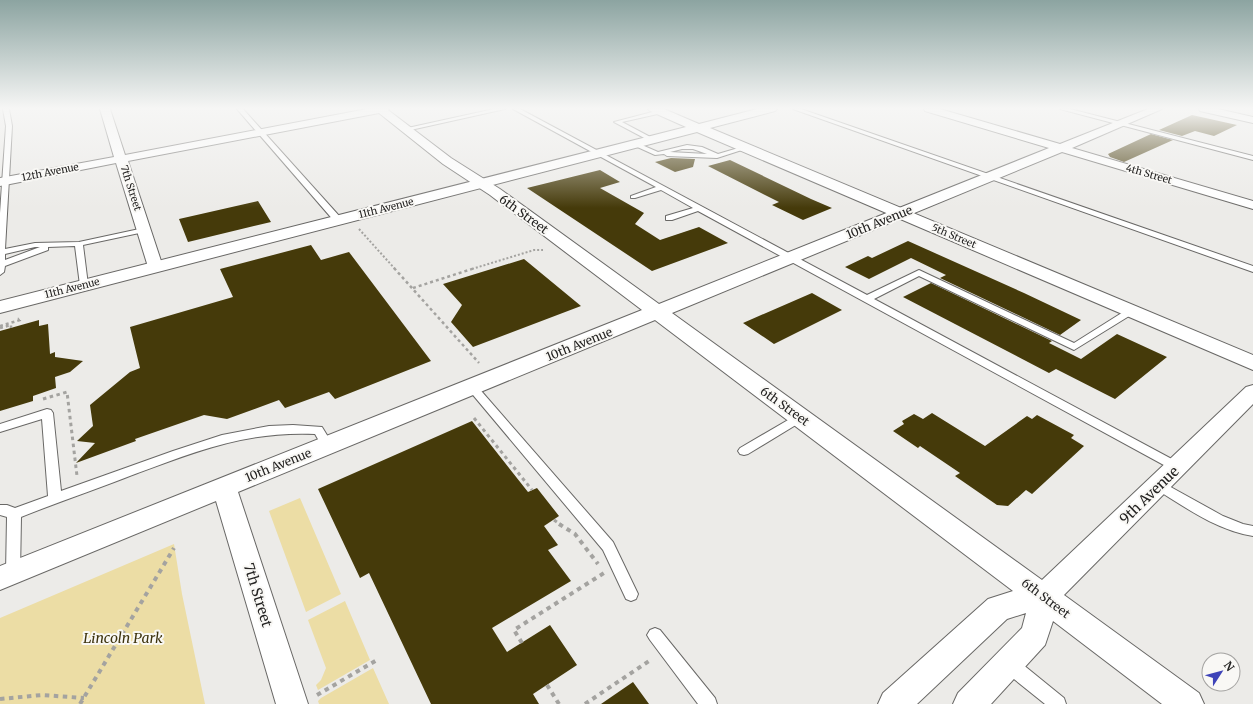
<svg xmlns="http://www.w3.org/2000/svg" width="1253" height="704" viewBox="0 0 1253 704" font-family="Merriweather,serif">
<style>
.green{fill:#ecdda5}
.building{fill:#453a0a}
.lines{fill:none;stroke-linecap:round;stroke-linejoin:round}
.lane-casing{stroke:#696866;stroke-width:2}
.street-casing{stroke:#696866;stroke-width:2}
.secondary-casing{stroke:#696866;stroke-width:2}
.path-far3{stroke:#a4a3a0;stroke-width:2;stroke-dasharray:2 2;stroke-linecap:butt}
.path-far2{stroke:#a4a3a0;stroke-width:2.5;stroke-dasharray:3 3;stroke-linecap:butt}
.path-far1{stroke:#a4a3a0;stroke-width:3;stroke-dasharray:3.5 3.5;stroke-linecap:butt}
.path{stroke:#a4a3a0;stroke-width:4;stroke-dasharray:4.5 4.5;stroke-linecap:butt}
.lane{fill:#fff;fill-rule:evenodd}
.street{fill:#fff;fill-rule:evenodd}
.secondary{fill:#fff;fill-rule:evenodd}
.labels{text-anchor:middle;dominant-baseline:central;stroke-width:4;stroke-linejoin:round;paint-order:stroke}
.far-street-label{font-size:10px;fill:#242322;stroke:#f9f8f5}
.street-label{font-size:12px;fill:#242322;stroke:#f9f8f5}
.near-street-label{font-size:14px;fill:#242322;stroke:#f9f8f5}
.near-park-label{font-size:14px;font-style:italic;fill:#3d330e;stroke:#f9f8f5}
</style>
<rect width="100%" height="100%" fill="#ecebe8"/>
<!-- green -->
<path class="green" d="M300,498L341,594L306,612L269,511Z
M174,544L182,594L205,704H0V618Z
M345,601L370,660L318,690L316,685L321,680L326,668L308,620Z
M373,668L389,704H319L318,701L321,698Z"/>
<!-- building -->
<path class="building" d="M1192,115L1237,125L1214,136L1195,131L1182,136L1159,130Z
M1151,134L1173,140L1124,162L1110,157L1108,154Z
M671,158L695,159L693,167L675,172L655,162Z
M730,160L811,199L832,208L803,220L772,205L779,202L708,166Z
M600,170L620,182L600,188L644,213L635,224L660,240L699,227L728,243L652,271L527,188Z
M258,201L271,222L188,242L179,219Z
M908,241L1024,293L1081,320L1060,335L940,278L946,275L911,258L869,279L845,267L868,256L872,258Z
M311,245L321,260L349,252L431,361L335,399L329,392L285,408L279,400L227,419L204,415L135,439L136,441L76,463L95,443L77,441L93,426L90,405L130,372L140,368L130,327L233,297L220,269Z
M524,259L581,306L473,347L451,322L462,305L443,284Z
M931,283L1052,341L1049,343L1081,359L1117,334L1167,357L1115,399L1056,369L1049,373L903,297Z
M812,293L842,310L774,344L743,323Z
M39,320V326L48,324L50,354L55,352V357L83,361L70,372L55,377L56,388L33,396V401L0,411V331Z
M932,413L985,446L1027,416L1032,419L1037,415L1074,435L1071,438L1084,446L1032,494L1026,490L1008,506L997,505L955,476L960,473L920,446L918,448L893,431L904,424L902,421L914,414L923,419Z
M472,421L528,492L537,488L559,516L544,526L558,545L548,550L571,581L492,628L507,652L550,625L577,665L533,694L539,704H431L369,573L360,578L318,489Z
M633,682L649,704H601Z"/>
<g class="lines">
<!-- lane casing -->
<g class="lane-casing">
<path id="lane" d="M3,109H9L12,126L5,249L35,243L79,242L144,228L148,230L144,232L83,245L88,285L87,287H81L80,285L75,246L48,247V250L5,266L4,272L0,275V213L6,126ZM35,247H40L5,260V254Z
M237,109H243L341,218V222H335Z
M494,109H505L406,131L403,129Z
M513,109H520L867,295L919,270L1074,343L1128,309H1134L1136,311L1134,313L1074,350L919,276L874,299L1181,464L1183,467L1181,470L1177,472L1173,470L698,211L672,220H666V216L693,208L661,190L635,198H631V196L656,187Z
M793,109H801L1253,266V272Z
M1060,109H1070L1253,156V160Z
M660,110L663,112L662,113L622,122L654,139V141H650L614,122Z
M635,142L658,152L687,145L702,147L718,154L745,146L748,148L717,158L667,156L664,154L655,155L633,145V143ZM682,149H693L707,154L670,152Z
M472,384L476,385L613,542L638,594L636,599L631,601L626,599L603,550L468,389L467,387Z
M47,409L51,410L53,413L61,491L173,451L222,435L269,426L293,425L322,427L333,445L331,448H323L315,434C246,431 197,451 135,474C97,489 58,502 21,517L20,573L18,577L13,579L8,577L6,573L7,517L0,515V505H7L15,508L48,496L42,419L0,432V424Z
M800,413L804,414L806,417L804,420L748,454L744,455L740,454L738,451L740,448Z
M1158,480L1223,516L1243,524L1253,526V536C1216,530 1185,507 1154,488L1152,485L1154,482Z
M655,628L660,630L715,698L717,704H698L650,640L647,635L650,630Z
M1010,657L1016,659L1064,698L1066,704H1045L1004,671L1002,665L1004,659Z"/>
</g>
<!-- street casing -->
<g class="street-casing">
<path id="street" d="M100,109H110L125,155L367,109H389L388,110L451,158L500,189L659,304L1049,148L925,111L924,109H940L1060,144L1148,109H1162L1072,148L1253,201V209L1062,152L672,313L1042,580L1246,387L1253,385V404L1064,595L1199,693L1204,704H1162L1053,621L1045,645L991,704H953L958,693L1022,628L1026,613L1007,619L917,704H878L883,693L988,599L1013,591L655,320L238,492L308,704H276L216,501L0,590V566L642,310L490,195L443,164L379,113L128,161L163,267L161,270H149L116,163L0,186V178L114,157Z
M1199,109H1218L1253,117V123L1200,111Z"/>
</g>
<!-- secondary casing -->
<g class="secondary-casing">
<path id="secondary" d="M648,109H664L699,124L757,109H777L775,111L710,128L1253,355V370L697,132L0,313V301L686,127L650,111Z"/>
</g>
<!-- path-far3 -->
<path class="path-far3" d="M359,229L395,269
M472,269L534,250H543"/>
<!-- path-far2 -->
<path class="path-far2" d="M394,268L479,363
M413,288L475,268
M0,326L20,320V318L18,319
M0,328L11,325V328"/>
<!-- path-far1 -->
<path class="path-far1" d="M43,399L67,392L77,476
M474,418L532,490
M554,520L561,525"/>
<!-- path -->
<path class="path" d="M559,524L575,534L598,564
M522,643L514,630L604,573
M547,685L559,704
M317,695L377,660
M0,699L42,695L84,698
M80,704L174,548
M585,704L652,659"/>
<!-- lane -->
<use href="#lane" class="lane"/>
<!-- street -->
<use href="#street" class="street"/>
<!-- secondary -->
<use href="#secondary" class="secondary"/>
</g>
<!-- sky -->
<linearGradient id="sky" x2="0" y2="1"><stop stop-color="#8ca4a1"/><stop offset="0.52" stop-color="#f6f6f5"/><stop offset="1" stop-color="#f6f6f5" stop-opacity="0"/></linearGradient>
<rect width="1253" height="208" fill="url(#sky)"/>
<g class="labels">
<!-- far-street labels -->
<g class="far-street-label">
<text transform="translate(50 172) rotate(-11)">12th Avenue</text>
<text transform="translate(1149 174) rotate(16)">4th Street</text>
<text transform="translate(131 188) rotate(72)">7th Street</text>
<text transform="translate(386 208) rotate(-14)">11th Avenue</text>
<text transform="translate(954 236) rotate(23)">5th Street</text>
<text transform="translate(72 288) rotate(-14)">11th Avenue</text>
</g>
<!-- street labels -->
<g class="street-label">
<text transform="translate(524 214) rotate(36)">6th Street</text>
<text transform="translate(879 222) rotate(-22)">10th Avenue</text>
<text transform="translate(579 344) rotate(-22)">10th Avenue</text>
<text transform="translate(785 406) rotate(36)">6th Street</text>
<text transform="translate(278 465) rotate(-22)">10th Avenue</text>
<text transform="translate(1046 598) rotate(37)">6th Street</text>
</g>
<!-- near-street labels -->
<g class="near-street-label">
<text transform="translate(1149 495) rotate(-44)">9th Avenue</text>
<text transform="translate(258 595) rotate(73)">7th Street</text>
</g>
<!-- near-park labels -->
<g class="near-park-label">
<text x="123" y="638">Lincoln Park</text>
</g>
</g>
<!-- north arrow -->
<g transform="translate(1221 672) rotate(54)"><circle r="19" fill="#f9f8f5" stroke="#a4a3a1"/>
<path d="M0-3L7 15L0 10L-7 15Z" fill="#3e43b8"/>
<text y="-6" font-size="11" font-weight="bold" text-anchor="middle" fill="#242322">N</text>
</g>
</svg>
